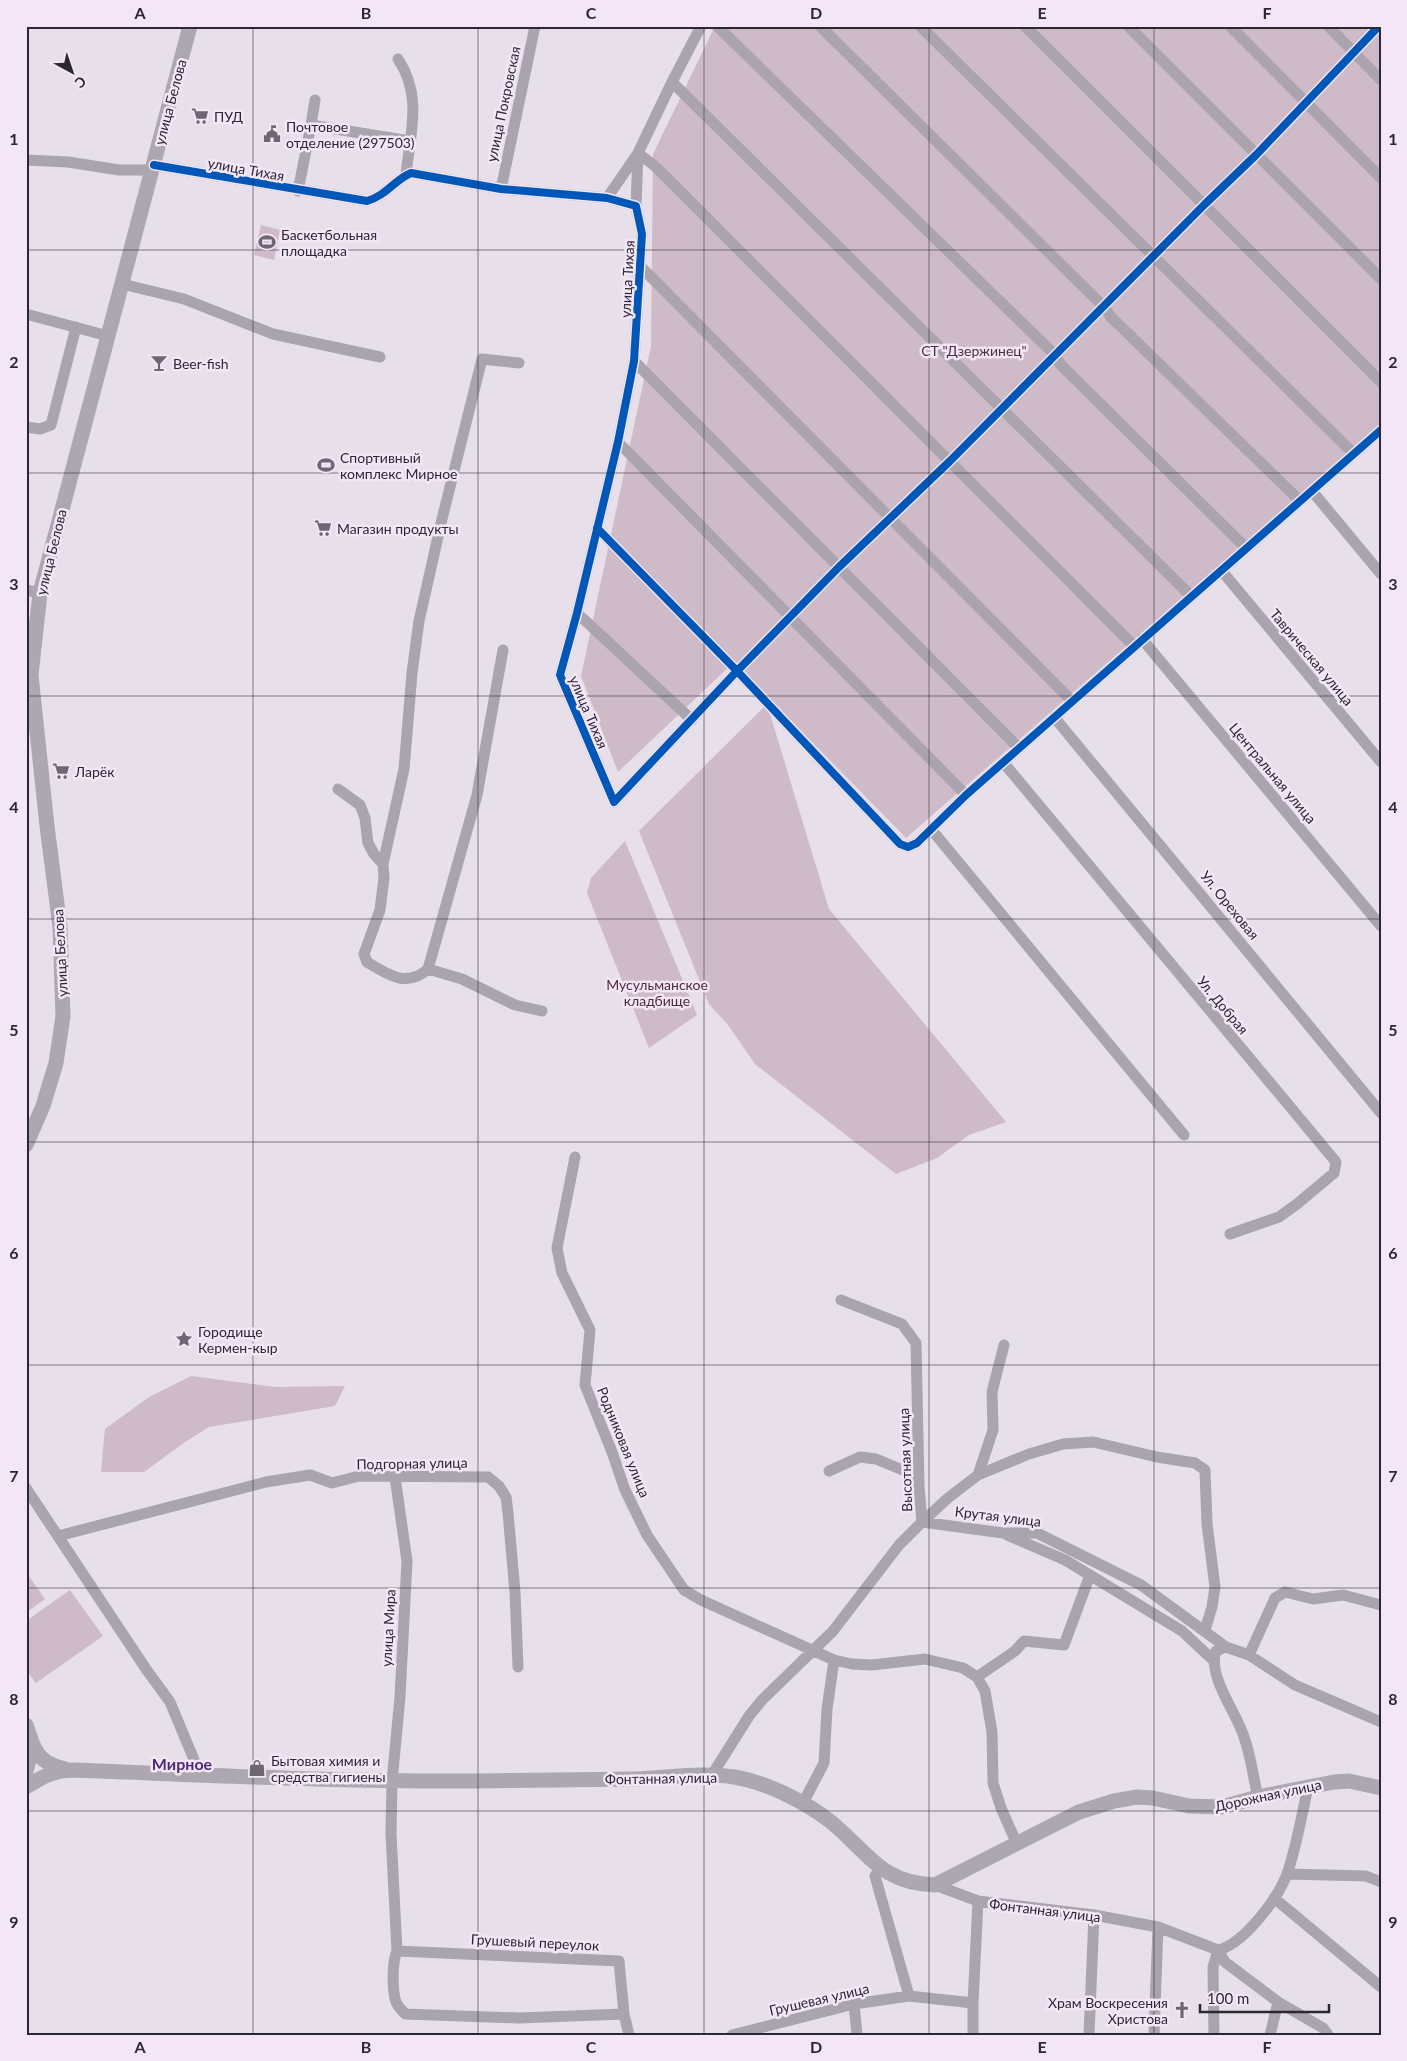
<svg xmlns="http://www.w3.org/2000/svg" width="1407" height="2061" viewBox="0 0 1407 2061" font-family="Lato,sans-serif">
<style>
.green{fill:#cfbac7}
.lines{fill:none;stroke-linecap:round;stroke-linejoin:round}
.minor{stroke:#aaa4ae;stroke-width:11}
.major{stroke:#ada7b1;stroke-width:15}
.cycleway-casing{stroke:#f2e6f7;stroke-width:11}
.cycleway{stroke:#0057b8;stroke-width:8}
.grid{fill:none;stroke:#2d2733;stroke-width:1;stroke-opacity:0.55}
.labels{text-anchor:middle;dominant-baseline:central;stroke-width:5;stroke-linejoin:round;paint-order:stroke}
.street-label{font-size:14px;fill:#2d2733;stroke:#f2e6f7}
.poi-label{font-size:14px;fill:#2d2733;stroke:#f2e6f7;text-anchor:start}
.park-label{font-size:14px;fill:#4e2e3c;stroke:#f2e6f7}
.quarter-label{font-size:16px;font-weight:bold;fill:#4c2979;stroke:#f2e6f7}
.neatline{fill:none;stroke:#2d2733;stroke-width:2}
.grid-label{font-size:16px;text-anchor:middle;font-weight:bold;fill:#2d2733}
</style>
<rect width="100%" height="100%" fill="#e7dfea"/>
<!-- green -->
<path class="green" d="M715,26H1381V424L906,838L734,662L618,772L581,676L651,346L653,154Z
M261,225L280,230L274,260L254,255Z
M767,704L829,909L1006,1122L969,1135L937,1158L896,1174L755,1064L728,1025L709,1004L639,831Z
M625,841L697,1015L649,1048L587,893L591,878Z
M191,1376L276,1387L345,1386L335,1406L209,1427L185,1442L144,1472H101L105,1429L149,1397Z
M26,1572L45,1599L27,1612L26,1610Z
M70,1590L103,1636L36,1683L26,1670V1621Z"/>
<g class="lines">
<!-- minor -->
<path class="minor" d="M717,26L1055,355L1060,364L1246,548
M820,26L1104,307L1111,317L1300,501
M920,26L1354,454
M1025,26L1381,382
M1128,26L1381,279
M1230,26L1381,178
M1328,26L1381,80
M398,59C423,96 410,134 406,175
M672,82L1191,596
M311,125L315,100
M26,160L68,162L119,170H152
M154,165L367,201C387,195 393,181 411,173L501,189L607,198L636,206L642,234L634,361L618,442L577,613L560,675L614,802L737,671L839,567L950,461L1205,204L1256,155L1379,26
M501,189L535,26
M298,191L311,125L410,141
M607,198L638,153L672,82L701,26
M636,206L638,153L656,167L1134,646
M641,267L1072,701
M122,284L184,299L273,334L380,357
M26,314L108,336
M634,361L1019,748
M26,427L40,429L51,425L76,327
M618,442L966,795
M1312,491L1381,574
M597,528L737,671L900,844L908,847L917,843L966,795L1381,430
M1221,570L1381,762
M26,590L40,593
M577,613L692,720
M1142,639L1381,926
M1054,717L1381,1113
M1003,762L1336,1162L1334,1173L1297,1204L1279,1217L1230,1234
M338,789L360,805L365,818L368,843L374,854L383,864L384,878L380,910L364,954L367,962C388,975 407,988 428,969L462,979L515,1005L542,1011
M931,829L1184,1135
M383,864L404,769L412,673L419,621L442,519L482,359L519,363
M428,969L477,795L503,650
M575,1157L557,1248L562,1273L590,1330L585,1385L612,1452L625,1490L647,1535L684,1590L701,1600L834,1660L852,1664L872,1665L925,1659L963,1668L977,1677L1015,1651L1024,1641L1064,1645L1090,1575
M841,1300L902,1324L916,1343L919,1486L922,1522
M829,1471L860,1457L876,1459L905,1471L913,1476L919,1486
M978,1475L993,1430L992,1392L1004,1345
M395,1477L407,1561L400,1697L392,1782L391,1834L397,1951C392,1962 392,1990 396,2002C398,2007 402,2010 405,2014L519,2018L624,2014
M26,1488L146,1669L170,1702L200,1774
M922,1522L948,1498L978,1475L1029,1454L1063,1444L1093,1442L1157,1457L1195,1463L1205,1470L1207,1524L1215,1587L1212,1607L1205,1630
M1007,1535L1065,1560L1182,1631L1213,1660
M58,1536L266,1482L310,1475L332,1483L359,1476L488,1477L499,1486L506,1497L508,1513L515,1592L518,1667
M1226,1647L1216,1651C1207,1676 1237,1713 1244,1737C1251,1756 1253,1777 1258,1797
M1249,1655L1275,1598L1285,1592L1313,1599L1343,1595L1381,1605
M977,1677L985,1691L992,1732L993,1783L1001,1808L1017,1844
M712,1775L749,1716L762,1700L833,1631L899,1545L922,1522L1003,1533H1037L1141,1585L1226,1647L1249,1655L1295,1685L1381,1722
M803,1803L824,1763L827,1709L834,1660
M880,1869L875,1876L909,1996
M1287,1874L1366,1876L1381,1882
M935,1885L978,1901L1094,1915L1158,1927L1218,1950
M1274,1898L1381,1987
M1218,1950C1244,1944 1278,1898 1287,1874C1296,1849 1302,1814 1308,1787
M1218,1950L1225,1962L1278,2002L1323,2028L1328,2035
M397,1951L619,1961L624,2014L629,2035
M854,2004L857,2035
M732,2035L854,2004L909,1996L973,2003
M973,2035V2003L978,1901
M1089,2035L1094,1915
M1154,2035L1158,1927
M1214,2035L1213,1967L1218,1950
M1270,2035L1278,2002"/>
<!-- major -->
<path class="major" d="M26,1145L43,1106L56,1063L63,1016L60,927L47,826L31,675L40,593L190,26
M26,1725C32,1739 31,1757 26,1771
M30,1736C36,1757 45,1764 65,1769
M26,1787C42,1777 54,1770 73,1770C208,1775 343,1782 478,1781C530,1780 583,1780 635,1779C668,1778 702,1772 734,1777C766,1782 806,1802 831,1822C869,1853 880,1883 935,1885L1079,1812L1114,1801L1137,1797L1153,1798L1189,1806L1222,1807L1258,1797L1334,1782L1349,1781L1381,1788"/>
<!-- cycleway casing -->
<g class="cycleway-casing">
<path id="cycleway" d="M154,165L367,201C387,195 393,181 411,173L501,189L607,198L636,206L642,234L634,361L618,442L577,613L560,675L614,802L737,671L839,567L950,461L1205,204L1256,155L1379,26
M597,528L737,671L900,844L908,847L917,843L966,795L1381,430"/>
</g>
<!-- cycleway -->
<use href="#cycleway" class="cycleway"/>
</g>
<!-- grid -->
<path class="grid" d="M253,26V2035M478,26V2035M704,26V2035M929,26V2035M1154,26V2035M26,250H1381M26,473H1381M26,696H1381M26,919H1381M26,1142H1381M26,1365H1381M26,1588H1381M26,1811H1381"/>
<!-- icons -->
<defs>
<g id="supermarket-bare" transform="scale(1.35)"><path d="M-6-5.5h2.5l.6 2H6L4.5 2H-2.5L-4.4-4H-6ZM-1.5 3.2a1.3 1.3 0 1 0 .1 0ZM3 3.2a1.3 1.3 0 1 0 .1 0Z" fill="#6e6773" stroke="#f2e6f7" stroke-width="2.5" paint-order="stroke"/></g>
<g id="civic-bare" transform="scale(1.35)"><path d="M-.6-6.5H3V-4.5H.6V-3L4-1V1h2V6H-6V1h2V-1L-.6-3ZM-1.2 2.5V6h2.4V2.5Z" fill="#6e6773" stroke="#f2e6f7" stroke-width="2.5" paint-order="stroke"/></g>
<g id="stadium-bare" transform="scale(1.35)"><path d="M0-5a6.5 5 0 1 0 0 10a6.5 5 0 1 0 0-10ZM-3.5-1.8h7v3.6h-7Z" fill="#6e6773" stroke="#f2e6f7" stroke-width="2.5" paint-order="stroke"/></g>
<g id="bar-bare" transform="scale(1.35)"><path d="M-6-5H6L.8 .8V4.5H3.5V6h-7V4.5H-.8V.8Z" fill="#6e6773" stroke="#f2e6f7" stroke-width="2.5" paint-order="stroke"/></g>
<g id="sight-bare" transform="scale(1.35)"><path d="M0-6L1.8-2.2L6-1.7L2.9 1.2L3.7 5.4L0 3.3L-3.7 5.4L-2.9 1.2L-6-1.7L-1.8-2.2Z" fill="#6e6773" stroke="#f2e6f7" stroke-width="2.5" paint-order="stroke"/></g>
<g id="shop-bare" transform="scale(1.35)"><path d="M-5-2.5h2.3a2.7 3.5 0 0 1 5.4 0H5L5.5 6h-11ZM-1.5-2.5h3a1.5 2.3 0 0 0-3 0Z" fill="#6e6773" stroke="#f2e6f7" stroke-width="2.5" paint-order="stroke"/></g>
<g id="church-bare" transform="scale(1.35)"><path d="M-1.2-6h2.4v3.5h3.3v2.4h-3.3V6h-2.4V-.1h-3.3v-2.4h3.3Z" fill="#6e6773" stroke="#f2e6f7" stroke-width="2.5" paint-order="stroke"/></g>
</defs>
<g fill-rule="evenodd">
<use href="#supermarket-bare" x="200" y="116"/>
<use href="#civic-bare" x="272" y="134"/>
<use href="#stadium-bare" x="267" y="242"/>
<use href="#bar-bare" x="159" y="363"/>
<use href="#stadium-bare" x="326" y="465"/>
<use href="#supermarket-bare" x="323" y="528"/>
<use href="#supermarket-bare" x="61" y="771"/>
<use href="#sight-bare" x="184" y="1339"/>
<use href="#shop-bare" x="257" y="1768"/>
<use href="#church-bare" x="1182" y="2010"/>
</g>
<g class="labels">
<!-- street labels -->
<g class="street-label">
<text transform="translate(170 102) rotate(-75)">улица Белова</text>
<text transform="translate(503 104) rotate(-78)">улица Покровская</text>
<text transform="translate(246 169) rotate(10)">улица Тихая</text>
<text transform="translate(627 279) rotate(-87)">улица Тихая</text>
<text transform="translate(51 552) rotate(-76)">улица Белова</text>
<text transform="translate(1312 657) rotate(50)">Таврическая улица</text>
<text transform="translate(589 712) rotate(67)">улица Тихая</text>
<text transform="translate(1273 773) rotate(50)">Центральная улица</text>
<text transform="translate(1230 905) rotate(51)">Ул. Ореховая</text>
<text transform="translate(60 953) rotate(-93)">улица Белова</text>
<text transform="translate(1223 1005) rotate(50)">Ул. Добрая</text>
<text transform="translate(624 1442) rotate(68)">Родниковая улица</text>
<text transform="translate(905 1460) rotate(-92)">Высотная улица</text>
<text transform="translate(412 1463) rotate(-1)">Подгорная улица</text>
<text transform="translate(998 1516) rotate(7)">Крутая улица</text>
<text transform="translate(388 1628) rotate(-87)">улица Мира</text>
<text transform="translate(661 1778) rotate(-1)">Фонтанная улица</text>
<text transform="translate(1268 1795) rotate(-12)">Дорожная улица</text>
<text transform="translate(1045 1910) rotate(7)">Фонтанная улица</text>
<text transform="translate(535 1942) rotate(3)">Грушевый переулок</text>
<text transform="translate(819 1999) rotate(-13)">Грушевая улица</text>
</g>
<!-- poi labels -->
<g class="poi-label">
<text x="214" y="116">ПУД</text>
<text x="286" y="126">Почтовое<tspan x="286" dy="16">отделение (297503)</tspan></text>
<text x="281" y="234">Баскетбольная<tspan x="281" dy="16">площадка</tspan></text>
<text x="173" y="363">Beer-fish</text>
<text x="340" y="457">Спортивный<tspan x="340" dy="16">комплекс Мирное</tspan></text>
<text x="337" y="528">Магазин продукты</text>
<text x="75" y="771">Ларёк</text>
<text x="198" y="1331">Городище<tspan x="198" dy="16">Кермен-кыр</tspan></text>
<text x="271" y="1760">Бытовая химия и<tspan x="271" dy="16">средства гигиены</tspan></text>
<text x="1168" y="2002" text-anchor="end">Храм Воскресения<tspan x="1168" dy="16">Христова</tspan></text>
</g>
<!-- park labels -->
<g class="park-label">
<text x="974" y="350">СТ "Дзержинец"</text>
<text x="657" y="984">Мусульманское<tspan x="657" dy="16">кладбище</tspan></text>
</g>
<!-- quarter labels -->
<g class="quarter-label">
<text x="182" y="1763">Мирное</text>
</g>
</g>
<!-- border -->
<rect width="1407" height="2061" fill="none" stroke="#f2e6f7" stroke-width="55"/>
<!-- north arrow -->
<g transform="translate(72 72) rotate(140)" stroke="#f2e6f7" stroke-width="4" paint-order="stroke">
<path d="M0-4L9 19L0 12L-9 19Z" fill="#2d2733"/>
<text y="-8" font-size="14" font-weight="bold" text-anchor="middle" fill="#2d2733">С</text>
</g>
<!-- scale -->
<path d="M1200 2004v8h129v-8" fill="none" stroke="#2d2733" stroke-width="2.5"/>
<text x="1207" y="2004" font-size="15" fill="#2d2733" stroke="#f2e6f7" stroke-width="4" paint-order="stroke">100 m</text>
<rect x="28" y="28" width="1352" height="2006" class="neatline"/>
<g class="grid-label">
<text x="140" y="19">A</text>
<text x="366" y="19">B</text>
<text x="591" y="19">C</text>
<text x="816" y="19">D</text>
<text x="1042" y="19">E</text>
<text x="1267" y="19">F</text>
<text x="14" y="145">1</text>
<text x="1393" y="145">1</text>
<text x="14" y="368">2</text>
<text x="1393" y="368">2</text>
<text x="14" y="590">3</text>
<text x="1393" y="590">3</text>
<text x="14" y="813">4</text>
<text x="1393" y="813">4</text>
<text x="14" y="1036">5</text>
<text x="1393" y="1036">5</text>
<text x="14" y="1259">6</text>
<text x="1393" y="1259">6</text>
<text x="14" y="1482">7</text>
<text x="1393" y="1482">7</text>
<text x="14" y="1705">8</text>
<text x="1393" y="1705">8</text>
<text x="14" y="1928">9</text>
<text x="1393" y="1928">9</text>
<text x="140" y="2053">A</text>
<text x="366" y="2053">B</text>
<text x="591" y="2053">C</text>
<text x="816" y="2053">D</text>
<text x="1042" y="2053">E</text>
<text x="1267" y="2053">F</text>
</g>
</svg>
